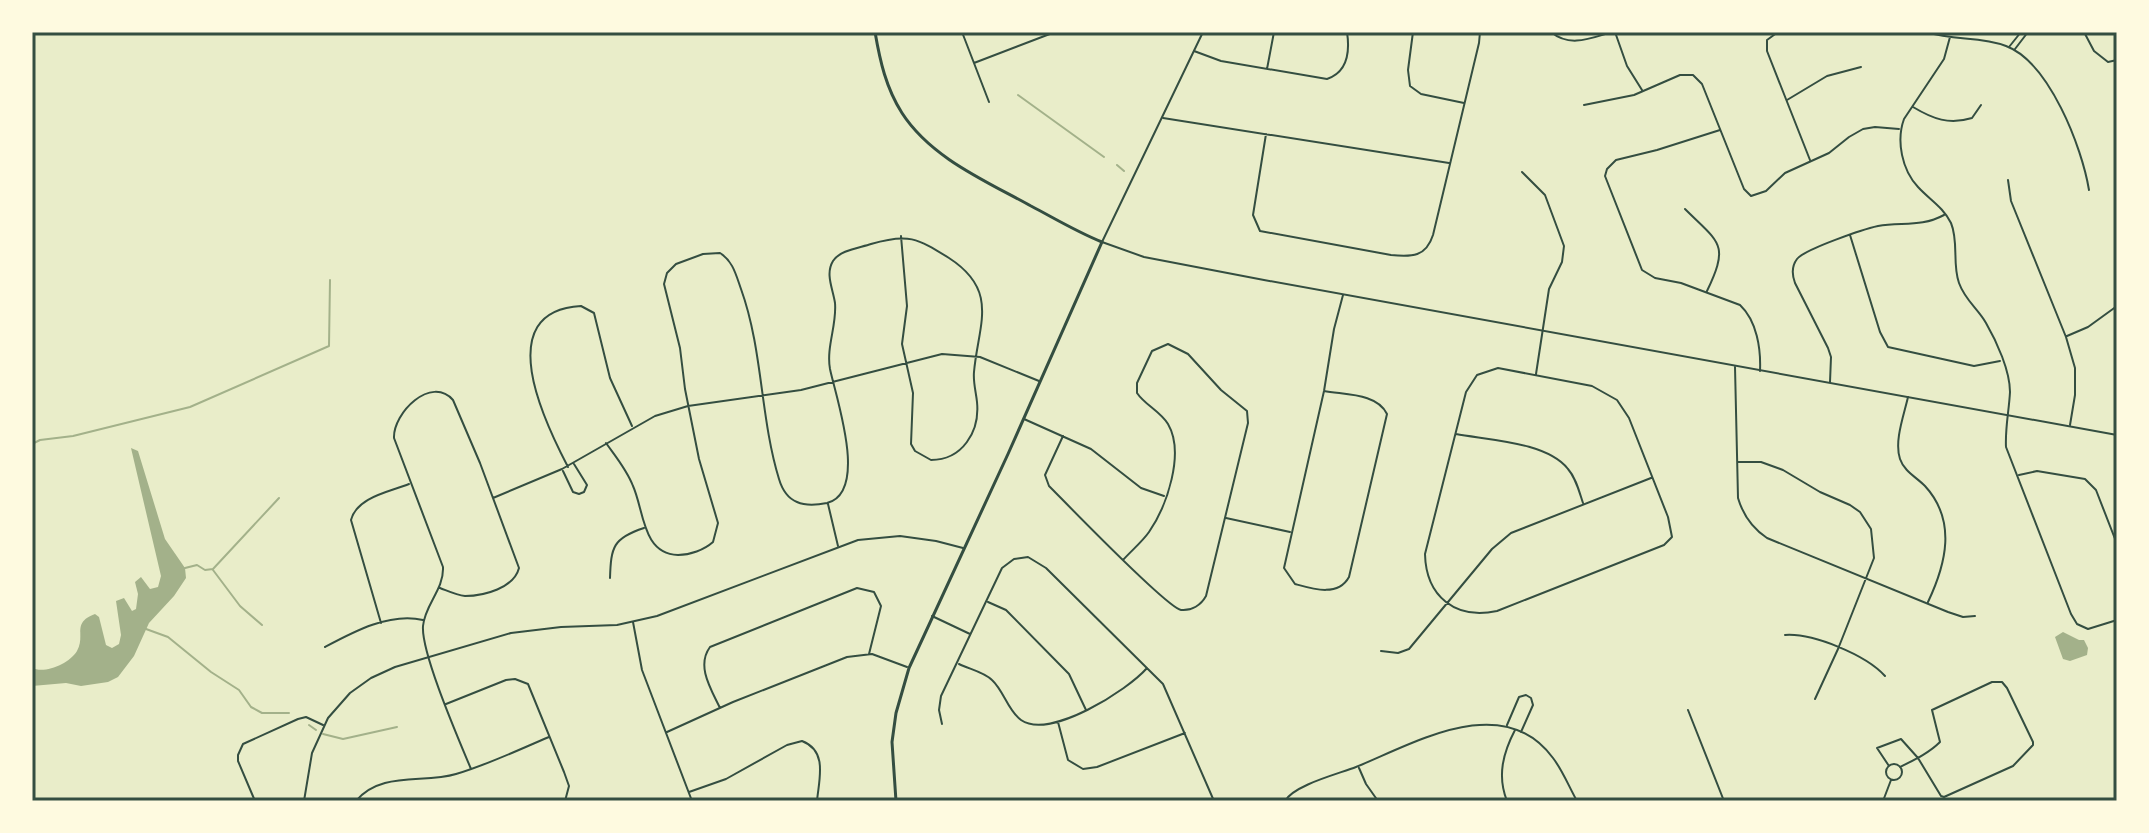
<svg xmlns="http://www.w3.org/2000/svg" width="2149" height="833" viewBox="0 0 2149 833" font-family="'Fira Sans Condensed',sans-serif">
<style>
.water{fill:#a3b18a}
.lines{fill:none;stroke-linecap:round;stroke-linejoin:round}
.stream{stroke:#a3b18a;stroke-width:2}
.minor{stroke:#344e41;stroke-width:2}
.tertiary{stroke:#344e41;stroke-width:2}
.secondary{stroke:#344e41;stroke-width:3}
.neatline{fill:none;stroke:#344e41;stroke-width:3}
</style>
<rect width="100%" height="100%" fill="#e9edc9"/>
<!-- water -->
<path class="water" d="M131,448L138,451L165,539L185,568L186,578L174,596L149,623L134,656L118,677L108,682L81,686L66,683L32,686V668C45,674 69,664 77,651C86,635 71,623 95,614L99,617L106,645L112,648L119,644L121,635L116,601L124,598L132,611L136,609L138,594L135,582L141,577L150,589L158,587L161,576Z
M2063,632L2079,640H2084L2088,648L2087,655L2070,661L2063,659L2055,637Z"/>
<g class="lines">
<!-- stream -->
<path class="stream" d="M1018,95L1104,157
M1117,165L1124,171
M32,444L40,440L73,436L190,407L329,346L330,280
M185,568L197,565L205,570L213,569L279,498
M213,570L240,606L262,625
M146,629L168,637L211,672L239,690L251,707L262,713H289
M309,725L316,730
M323,734L343,739L397,727"/>
<!-- minor -->
<path class="minor" d="M962,32L989,102
M1413,32L1408,70L1410,86L1421,94L1464,103
M1551,32C1570,48 1591,38 1612,32
M1615,32L1627,66L1642,90
M1778,32L1767,40V51L1810,160
M1927,32C1953,41 1980,36 2006,46C2049,62 2082,147 2089,190
M2084,32L2094,51L2108,62L2117,60
M1950,37L1944,59L1904,119C1896,141 1902,170 1918,187C1930,200 1943,207 1951,223C1959,242 1952,264 1959,283C1965,300 1978,309 1986,323C1997,342 2010,371 2010,392C2009,411 2005,428 2006,447L2071,614L2077,624L2088,629L2117,620
M2009,47L2021,32
M2015,49L2028,32
M1194,51L1221,61L1327,79C1348,72 1350,52 1347,32
M974,63L1055,32
M1267,69L1274,32
M1787,100L1827,76L1861,67
M1584,105L1634,95L1680,75H1693L1702,84L1744,189L1751,196L1766,191L1785,173L1829,153L1849,137L1863,129L1875,127L1899,129
M1913,107C1933,119 1949,125 1972,118L1981,105
M1163,118L1449,163
M1720,130L1657,150L1616,160L1607,169L1605,176L1642,270L1655,278L1681,283L1740,305C1757,321 1761,349 1760,371
M1266,134L1253,215L1260,231L1391,255C1412,257 1426,257 1433,235L1479,43L1480,32
M1522,172L1545,195L1564,246L1562,262L1549,289L1536,374
M2008,180L2011,201L2066,337L2075,368V395L2070,425
M1685,209C1719,243 1730,243 1707,291
M1850,235L1880,332L1888,347L1974,366L2000,361
M2067,336L2088,327L2117,306
M1735,367L1738,498C1743,515 1752,528 1767,538L1948,612L1963,617L1975,616
M1498,368L1592,386L1617,400L1629,418L1668,517L1672,537L1664,545L1497,611C1456,620 1426,597 1425,554L1466,392L1477,375Z
M1830,382L1831,357L1828,348L1795,283C1792,275 1791,267 1797,259C1805,249 1864,229 1878,226C1902,222 1922,227 1944,215
M1324,391C1345,395 1377,393 1387,414L1349,577C1338,597 1313,589 1295,584L1284,568L1324,391L1334,329L1343,295
M1908,397C1904,415 1894,441 1900,459C1904,471 1916,477 1925,486C1957,521 1946,564 1928,602
M1024,419L1091,449L1141,488L1164,496
M1456,434C1488,440 1547,442 1568,469C1576,478 1579,491 1583,503
M1063,436L1045,475L1049,486C1067,504 1166,607 1181,610C1192,611 1201,605 1206,596L1248,423L1247,411L1221,390L1188,354L1168,344L1152,351L1137,383V393C1145,405 1160,411 1168,424C1185,453 1167,506 1149,532C1142,542 1132,550 1123,560
M606,443C616,457 627,470 633,486C644,510 642,554 678,555C690,555 704,550 713,542L718,523L699,459L685,389L680,348L664,284L667,273L676,264L703,254L720,253C733,261 736,275 741,289C763,350 760,417 779,479C782,489 787,498 797,502C806,506 817,505 827,503C869,492 836,398 830,369C826,347 837,325 835,303C833,289 825,274 833,261C840,250 859,248 871,244C908,233 917,238 949,258C1000,291 978,325 974,372C973,382 976,392 977,402C980,432 962,460 931,460L915,451L911,444L913,393L902,344L907,306L901,236
M1738,462H1761L1783,470L1820,492L1850,505L1860,512L1871,529L1874,558L1838,649L1815,699
M568,467C545,423 490,311 581,306L594,313L610,378L632,426
M563,471L573,492L579,494L584,492L587,485L574,464
M2019,475L2037,471L2085,479L2096,490L2117,544
M493,498L562,469L655,416L688,406L801,390L942,354L980,357L1039,381
M828,504L838,546
M1226,518L1290,532
M610,578C611,547 613,538 644,528
M440,588C448,591 456,595 465,596C484,596 514,588 519,568L480,463L453,400C431,375 393,413 394,438L443,567C444,590 425,604 423,626C421,653 459,740 471,769
M988,602L1006,610L1069,674L1086,710
M932,616L970,634
M633,622L642,670L692,801
M381,623L351,520C357,497 389,492 409,484
M1785,635C1813,633 1866,655 1885,676
M325,647C353,632 390,612 423,620
M1381,651L1398,653L1409,649L1492,549L1511,533L1651,478
M959,664C969,669 984,672 992,680C1004,691 1008,711 1021,720C1050,740 1128,690 1147,668
M446,704L506,680L515,679L528,684L564,772L569,786L565,801
M720,708C711,689 696,666 710,647L857,588L874,592L881,606L869,654
M1688,710L1724,801
M1058,722L1068,760L1083,769L1097,767L1185,733
M942,724L939,710L941,696L1002,568L1014,559L1028,557L1046,568L1163,684L1214,801
M1507,725L1519,697L1526,695L1531,698L1533,705L1521,732
M667,732L733,702L847,657L872,654L907,667
M1886 772a8 8 0 1 1 16 0a8 8 0 1 1-16 0Z
M1889,766L1877,748L1901,739L1918,758L1941,796L1944,797L2013,766L2033,745V742L2007,688L2002,682H1992L1932,710L1940,742C1929,753 1914,760 1900,767
M1359,768L1366,784L1378,801
M689,792L726,779L787,745L802,741C828,751 819,779 817,801
M255,801L238,761V755L243,744L298,719L306,717L323,725
M356,801C381,771 423,784 456,774C487,765 518,750 549,737
M1285,801C1294,785 1338,774 1356,767C1415,743 1503,690 1553,758C1563,771 1569,787 1577,801
M1507,801C1497,776 1503,753 1515,730
M1883,801L1891,780"/>
<!-- tertiary -->
<path class="tertiary" d="M1203,32L1102,242L1144,257L1264,280L2117,435
M304,801L312,753L328,718L350,693L371,678L395,667L511,633L561,627L617,625L657,616L858,540L900,536L936,541L963,548"/>
<!-- secondary -->
<path class="secondary" d="M875,32C880,61 886,88 902,113C931,158 986,181 1031,206C1054,218 1077,232 1102,242L1008,454L909,668L896,713L892,742L896,801"/>
</g>
<!-- border -->
<rect width="2149" height="833" fill="none" stroke="#fefae0" stroke-width="68"/>
<rect x="34" y="34" width="2081" height="765" class="neatline"/>
</svg>
